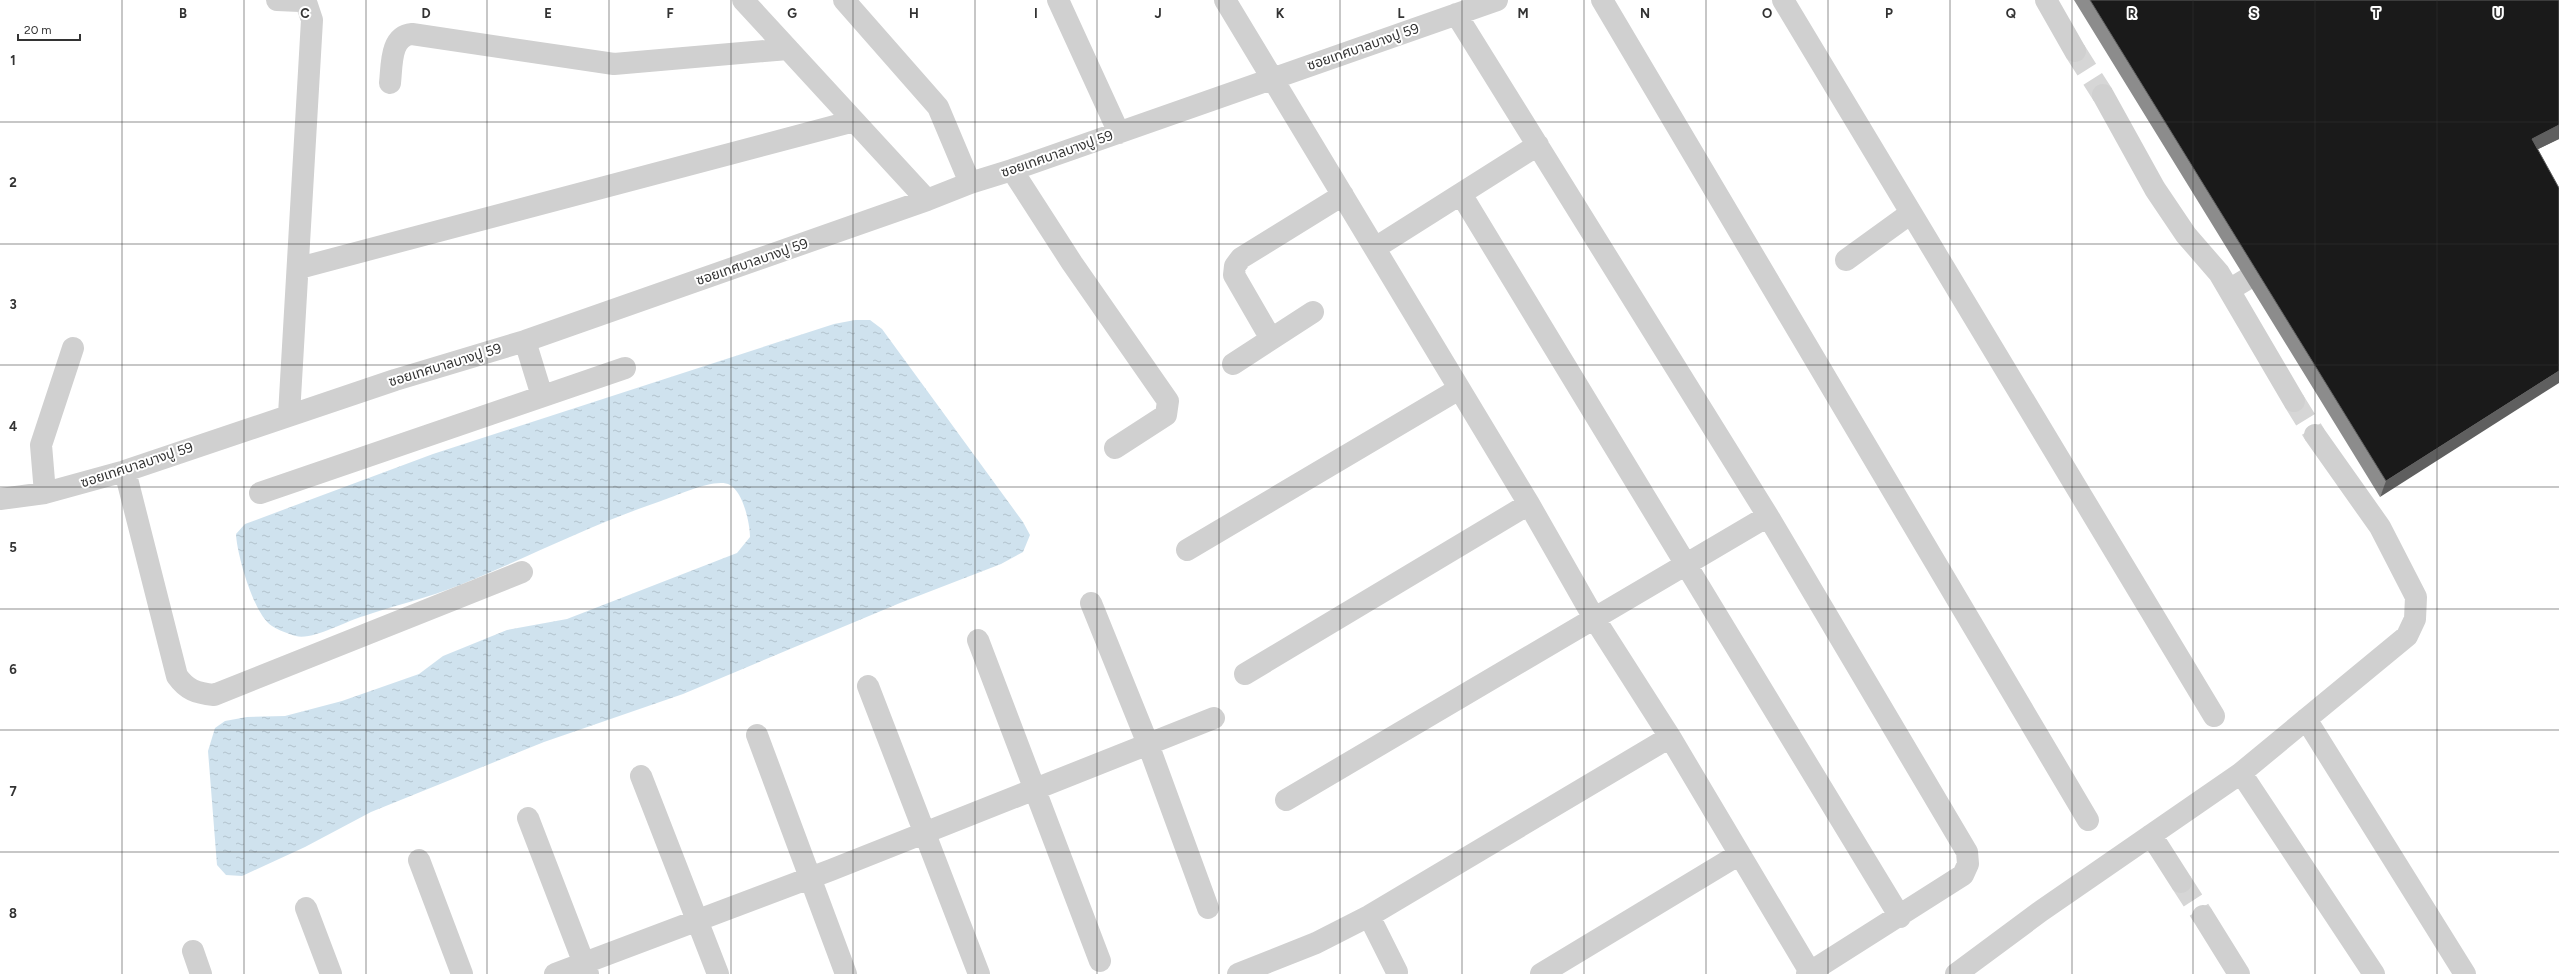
<svg xmlns="http://www.w3.org/2000/svg" width="2559" height="974" viewBox="0 0 2559 974" font-family="Figtree,'Noto Sans Thai',sans-serif">
<style>
.water{fill:url(#water-ripples)}
.lines{fill:none;stroke-linecap:round;stroke-linejoin:round}
.minor-tunnel{stroke:#d6d6d6;stroke-width:22;stroke-dasharray:22 11;stroke-linecap:butt}
.minor{stroke:#d0d0d0;stroke-width:22}
.wall{fill:#8c8c8c}
.shaded-wall{fill:#5f5f5f}
.building{fill:#1a1a1a;stroke:#5f5f5f}
.grid{fill:none;stroke:#333;stroke-width:1;stroke-opacity:0.55}
.labels{text-anchor:middle;dominant-baseline:central;stroke-width:4;stroke-linejoin:round;paint-order:stroke}
.street-label{font-size:14px;fill:#333;stroke:#fff}
.grid-label{font-size:13px;text-anchor:middle;font-weight:bold;fill:#333;stroke:#fff;stroke-width:4;stroke-linejoin:round;paint-order:stroke}
</style>
<defs>
<pattern id="water-ripples" width="26" height="14" patternUnits="userSpaceOnUse"><rect width="26" height="14" fill="#cfe2ee"/><path d="M2 4q2-2 4 0t4 0M15 11q2-2 4 0t4 0" fill="none" stroke="#b2c2cd"/></pattern>
</defs>
<rect width="100%" height="100%" fill="#fff"/>
<!-- water -->
<path class="water" d="M855,320H870L882,329L1023,522L1030,535L1023,552L1001,564L900,603L683,694L544,742L371,812L305,847L242,876L226,875L217,865L208,751L215,728L225,721L247,717L285,716L342,701L419,674L443,656L507,630L567,619L737,553L750,537C750,523 743,492 730,485C716,477 676,496 661,501C592,524 527,558 460,585C428,598 396,605 364,616C348,620 311,641 296,636C289,634 278,630 272,626C254,615 237,555 236,534L245,524L433,454L834,324Z"/>
<g class="lines">
<!-- minor-tunnel -->
<path class="minor-tunnel" d="M2075,51L2103,95
M2294,401L2315,435
M2181,882L2203,916"/>
<!-- minor -->
<path class="minor" d="M277,0L300,1L307,5L312,20L289,415
M743,0L927,200
M844,0L938,107L970,183
M1058,0L1119,133
M1225,0L1529,504L1594,618L1670,737L1810,972
M1602,0L2088,820
M1783,0L2214,716
M2046,0L2075,51
M1456,14L1768,516L1967,852L1968,864L1963,875L1807,974
M390,83C392,65 390,36 412,34L614,64L788,49
M2103,95L2155,189L2186,235L2219,273L2294,401
M1012,170L1072,263L1168,401L1166,415L1115,448
M1461,194L1900,917
M1375,248L1538,145
M1846,260L1911,213
M299,268L854,121
M2229,290L2272,264
M1271,339L1234,275L1235,266L1241,258L1343,195
M525,341L542,396
M1233,364L1313,312
M2315,435L2380,527L2416,597L2415,619L2407,636L2241,773L2374,974
M125,471L177,676C187,690 196,693 214,695L522,572
M45,493L41,445L73,348
M260,493L625,368
M0,499L45,493L125,471L395,380L525,341L927,200L970,183L1012,170L1497,0
M1187,550L1459,389
M1091,603L1148,744L1208,908
M978,640L1100,961
M1245,674L1529,504
M868,686L979,974
M2306,719L2465,974
M757,735L846,974
M641,776L718,974
M1286,800L1768,516
M528,818L588,974
M2151,835L2181,882
M419,860L462,974
M306,908L331,974
M1369,916L1397,972
M2203,916L2239,974
M193,951L201,974
M555,974L831,870L1214,718
M1238,974L1316,943L1369,916L1670,737
M1541,974L1738,855
M1956,974L2041,911L2241,773"/>
</g>
<!-- wall -->
<path class="wall" d="M2074,0H2559V139L2538,149L2380,497Z"/>
<!-- shaded-wall -->
<path class="shaded-wall" d="M2559,125V139L2526,155L2532,139Z
M2559,371V383L2380,497L2386,481Z"/>
<!-- building -->
<path class="building" d="M2090,0H2559V125L2532,139L2559,188V371L2386,481Z"/>
<!-- grid -->
<path class="grid" d="M122,0V974M244,0V974M366,0V974M487,0V974M609,0V974M731,0V974M853,0V974M975,0V974M1097,0V974M1219,0V974M1340,0V974M1462,0V974M1584,0V974M1706,0V974M1828,0V974M1950,0V974M2072,0V974M2193,0V974M2315,0V974M2437,0V974M0,122H2559M0,244H2559M0,365H2559M0,487H2559M0,609H2559M0,730H2559M0,852H2559"/>
<g class="labels">
<!-- street labels -->
<g class="street-label">
<text transform="translate(1363 47) rotate(-19)">ซอยเทศบาลบางปู 59</text>
<text transform="translate(1057 154) rotate(-19)">ซอยเทศบาลบางปู 59</text>
<text transform="translate(752 262) rotate(-19)">ซอยเทศบาลบางปู 59</text>
<text transform="translate(445 365) rotate(-17)">ซอยเทศบาลบางปู 59</text>
<text transform="translate(137 465) rotate(-18)">ซอยเทศบาลบางปู 59</text>
</g>
</g>
<g class="grid-label">
<text x="183" y="18">B</text>
<text x="305" y="18">C</text>
<text x="426" y="18">D</text>
<text x="548" y="18">E</text>
<text x="670" y="18">F</text>
<text x="792" y="18">G</text>
<text x="914" y="18">H</text>
<text x="1036" y="18">I</text>
<text x="1158" y="18">J</text>
<text x="1280" y="18">K</text>
<text x="1401" y="18">L</text>
<text x="1523" y="18">M</text>
<text x="1645" y="18">N</text>
<text x="1767" y="18">O</text>
<text x="1889" y="18">P</text>
<text x="2011" y="18">Q</text>
<text x="2132" y="18">R</text>
<text x="2254" y="18">S</text>
<text x="2376" y="18">T</text>
<text x="2498" y="18">U</text>
<text x="13" y="65">1</text>
<text x="13" y="187">2</text>
<text x="13" y="309">3</text>
<text x="13" y="431">4</text>
<text x="13" y="552">5</text>
<text x="13" y="674">6</text>
<text x="13" y="796">7</text>
<text x="13" y="918">8</text>
</g>
<!-- scale -->
<path d="M18 34v6h62v-6" fill="none" stroke="#333333" stroke-width="2"/>
<text x="24" y="34" font-size="12" fill="#333333" stroke="#ffffff" stroke-width="3" paint-order="stroke">20 m</text>
</svg>
